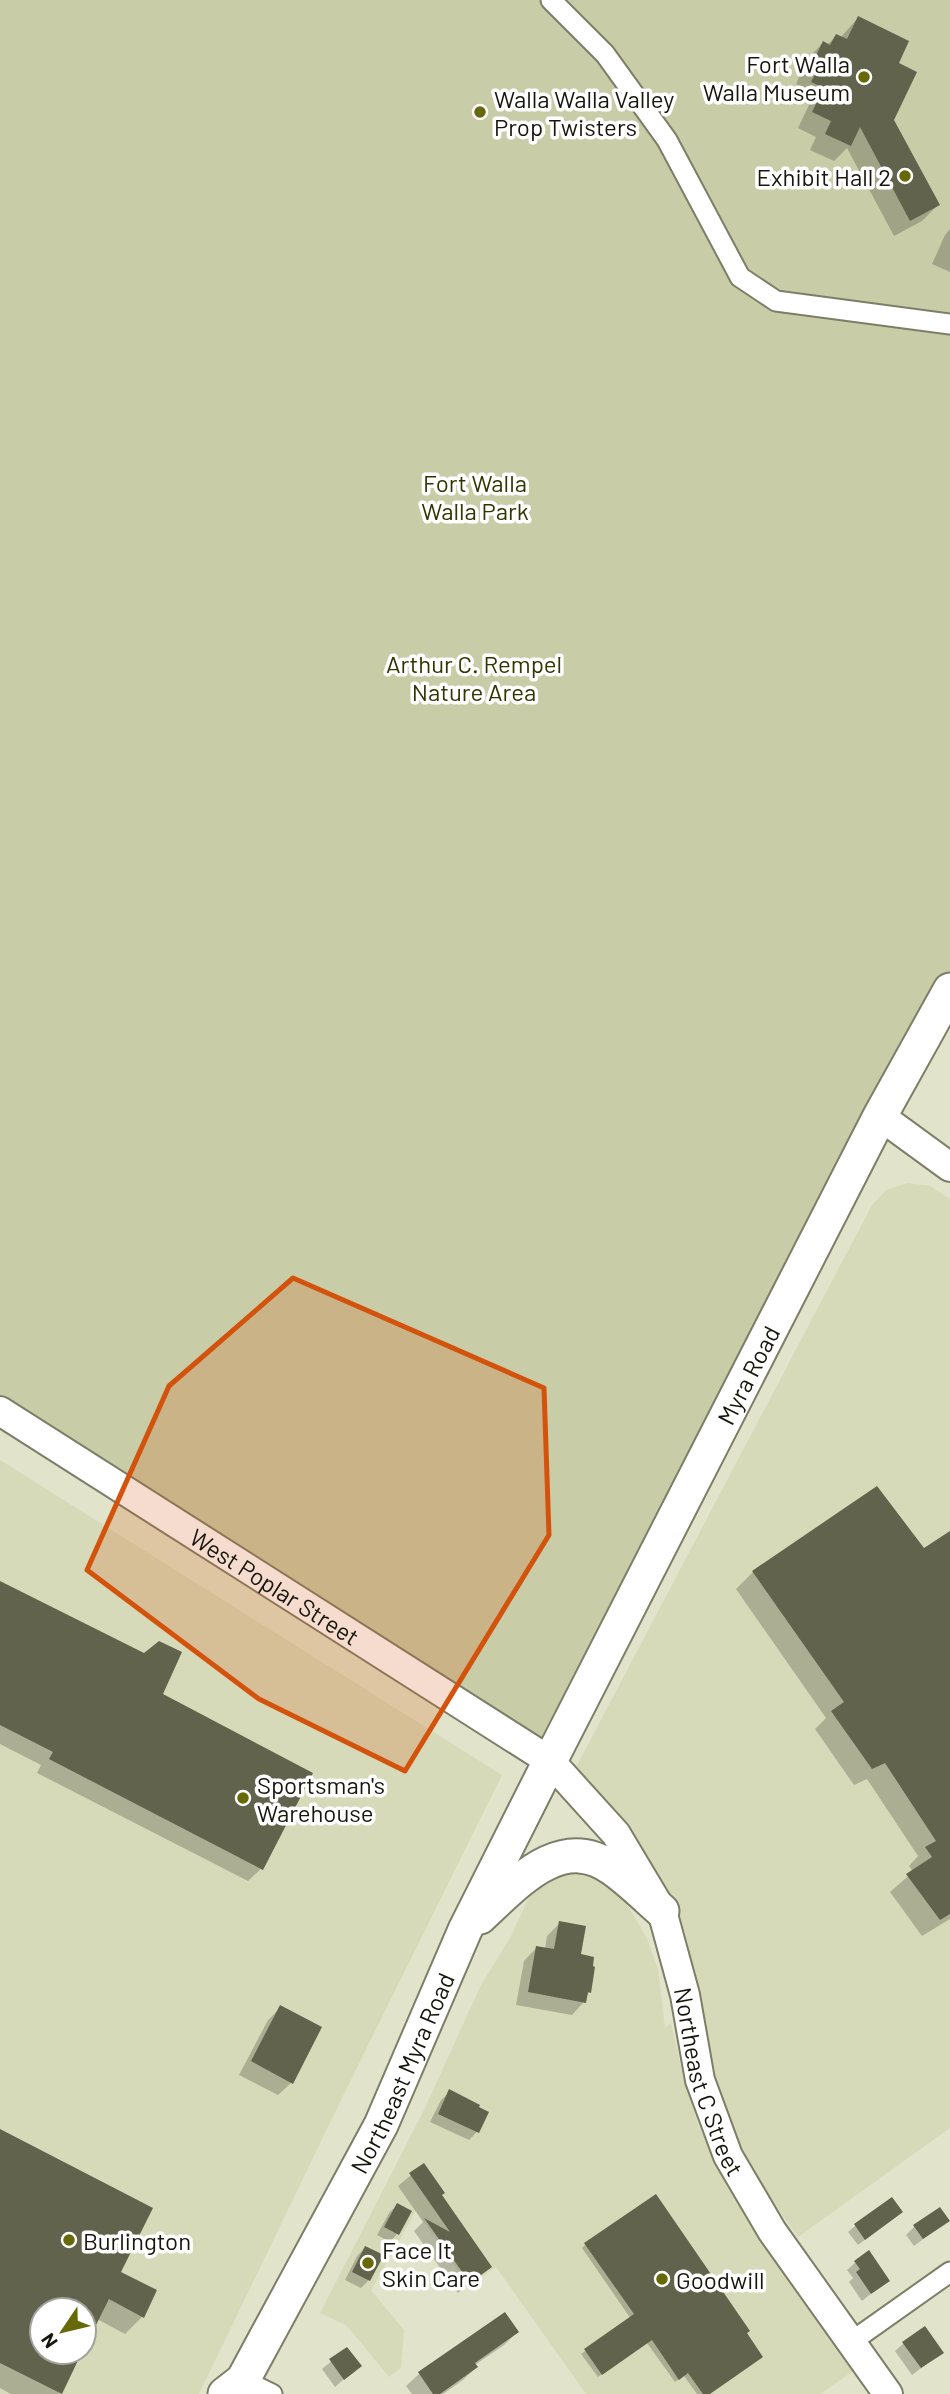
<svg xmlns="http://www.w3.org/2000/svg" width="950" height="2394" viewBox="0 0 950 2394" font-family="Barlow,sans-serif">
<style>
.built{fill:#d7dab9;fill-rule:evenodd}
.green{fill:#c8cca7}
.shadow{fill:#0003}
.building{fill:#61634d}
.lines{fill:none;stroke-linecap:round;stroke-linejoin:round}
.minor-casing{stroke:#7c7e67;stroke-width:23}
.secondary-casing{stroke:#7c7e67;stroke-width:32}
.trunk-casing{stroke:#7c7e67;stroke-width:37}
.minor{stroke:#fff;stroke-width:19}
.secondary{stroke:#fff;stroke-width:28}
.trunk{stroke:#fff;stroke-width:33}
.marked{fill:#d3520c;fill-opacity:0.2;stroke:#d3520c;stroke-width:5;stroke-linejoin:round}
.poi-dot{fill:#656908;stroke:#fff;stroke-width:2.5}
.labels{text-anchor:middle;dominant-baseline:central;stroke-width:7;stroke-linejoin:round;paint-order:stroke}
.poi-label{font-size:24px;fill:#16160d;stroke:#fff;text-anchor:start}
.park-label{font-size:24px;fill:#333500;stroke:#fff}
.street-label{font-size:24px;fill:#16160d;stroke:#fff}
</style>
<rect width="100%" height="100%" fill="#e1e4ca"/>
<!-- built -->
<path class="built" d="M908,1183L930,1186L950,1199V2128L798,2237L763,2188L737,2139L710,2063L673,1907L642,1846L617,1813L575,1769L872,1205L886,1190Z
M0,1460L502,1775L341,2100L199,2394H0ZM42,2310H84V2352H42Z
M568,1868L599,1876L625,1901L647,1938L658,1969L665,2028L671,2023L683,2077L699,2127L726,2182L754,2227L855,2370L820,2394H586L496,2267L469,2286L416,2211L371,2290L404,2330L401,2368L389,2377L347,2326L320,2313L424,2110L481,1985L511,1936L529,1897L543,1881Z"/>
<!-- green -->
<path class="green" d="M0,0H950V991L550,1761L0,1411Z"/>
<!-- shadow -->
<path class="shadow" d="M858,18L896,64L892,120L938,205L922,221L894,236L847,148L834,161L810,150L816,137L798,128L809,105L797,99L802,88L796,84L807,59L823,43L827,45L836,36L840,38Z
M950,229V272L932,264L945,235Z
M950,1533V1919L922,1936L890,1892L913,1872L909,1866L918,1856L867,1779L854,1785L815,1729L826,1718L736,1589L753,1572L923,1551Z
M0,1583L161,1695L261,1869L248,1881L37,1773L41,1765L0,1744Z
M560,1923L579,1956L589,1992L584,2002L572,2015L516,2005L524,1961L536,1948L545,1949L547,1936Z
M280,2008L291,2083L278,2095L239,2075L268,2020Z
M450,2092L477,2132L469,2140L430,2122L441,2100Z
M0,2131L119,2273L155,2291L142,2317L125,2334L97,2319L84,2345V2310H42V2352H80L59,2394H11L0,2388Z
M423,2165L440,2195L490,2267L458,2293L414,2231L423,2222L398,2186Z
M397,2205L398,2233L390,2242L377,2235L389,2213Z
M894,2218L858,2245L848,2232L855,2226Z
M947,2221L914,2246L906,2235L915,2226Z
M586,2244L709,2394H697L684,2376L675,2382L647,2343L598,2377L581,2354L631,2319L582,2248Z
M365,2248L369,2280L361,2288L345,2280L357,2256Z
M856,2262L888,2280L862,2301L849,2282L853,2278L847,2270Z
M517,2332L504,2345L475,2365L476,2367L463,2380L443,2394H412L406,2386L419,2374Z
M904,2343L942,2352L912,2375L895,2351Z
M346,2349L359,2366L335,2387L322,2369Z"/>
<!-- building -->
<path class="building" d="M858,16L909,41L899,63L917,72L894,120L940,205L910,221L860,127L851,146L825,134L831,121L812,112L824,88L811,82L817,71L810,68L823,41L830,45L836,34L847,39Z
M877,1486L924,1548L950,1531V1914L940,1920L906,1874L932,1857L925,1847L936,1841L885,1763L872,1769L831,1711L844,1702L752,1571Z
M0,1581L144,1653L159,1641L182,1652L163,1694L313,1773L263,1870L49,1759L53,1752L0,1725Z
M559,1921L586,1926L581,1954L594,1957L593,1966L595,1967L591,1993L588,1992L586,2003L528,1992L536,1946L554,1949Z
M280,2005L322,2027L293,2084L251,2061Z
M449,2089L480,2105L479,2107L489,2112L479,2133L438,2114Z
M0,2129L153,2208L121,2272L157,2290L144,2318L109,2299L84,2349V2310H42V2352H82L62,2394L0,2363Z
M424,2163L445,2193L442,2195L492,2267L470,2283L424,2218L450,2232L409,2173Z
M656,2194L750,2331L747,2333L763,2357L710,2394H703L688,2373L679,2380L652,2340L602,2375L584,2349L634,2314L584,2243Z
M892,2197L903,2212L865,2240L854,2224Z
M397,2203L412,2211L399,2235L384,2227Z
M940,2207L950,2221L923,2239L913,2225Z
M365,2246L384,2255L370,2281L352,2272Z
M869,2250L890,2281L871,2294L856,2272L860,2269L854,2261Z
M505,2312L519,2332L475,2363L478,2367L440,2394H433L418,2372Z
M925,2326L944,2353L921,2368L902,2342Z
M347,2347L362,2366L344,2380L329,2359Z"/>
<g class="lines">
<!-- minor casing -->
<g class="minor-casing">
<path id="minor" d="M551,0L605,54L667,140L740,277L776,301L950,324
M851,2342L950,2272
M243,2380L272,2394"/>
</g>
<!-- secondary casing -->
<g class="secondary-casing">
<g id="secondary">
<path d="M880,1116L950,1167"/>
<path id="s1" d="M0,1411L550,1761L616,1834L662,1911L685,1995L700,2080L728,2156L772,2231L888,2394"/>
</g>
</g>
<!-- trunk casing -->
<g class="trunk-casing">
<g id="trunk">
<path d="M480,1917C516,1884 561,1831 613,1869C630,1881 646,1897 662,1911"/>
<path id="s2" d="M225,2394L243,2380L381,2125L465,1930L550,1761L880,1116L950,990"/>
</g>
</g>
<!-- minor -->
<use href="#minor" class="minor"/>
<!-- secondary -->
<use href="#secondary" class="secondary"/>
<!-- trunk -->
<use href="#trunk" class="trunk"/>
</g>
<!-- marked area -->
<path class="marked" d="M293,1278L544,1388L549,1535L405,1771L259,1699L87,1570L169,1386Z"/>
<!-- markers -->
<g class="poi-dot">
<circle cx="864" cy="77" r="7"/>
<circle cx="480" cy="112" r="7"/>
<circle cx="905" cy="176" r="7"/>
<circle cx="243" cy="1798" r="7"/>
<circle cx="69" cy="2240" r="7"/>
<circle cx="368" cy="2263" r="7"/>
<circle cx="662" cy="2279" r="7"/>
</g>
<g class="labels">
<!-- poi labels -->
<g class="poi-label">
<text x="850" y="63" text-anchor="end">Fort Walla<tspan x="850" dy="28">Walla Museum</tspan></text>
<text x="494" y="98">Walla Walla Valley<tspan x="494" dy="28">Prop Twisters</tspan></text>
<text x="891" y="176" text-anchor="end">Exhibit Hall 2</text>
<text x="257" y="1784">Sportsman's<tspan x="257" dy="28">Warehouse</tspan></text>
<text x="83" y="2240">Burlington</text>
<text x="382" y="2249">Face It<tspan x="382" dy="28">Skin Care</tspan></text>
<text x="676" y="2279">Goodwill</text>
</g>
<!-- park labels -->
<g class="park-label">
<text x="475" y="482">Fort Walla<tspan x="475" dy="28">Walla Park</tspan></text>
<text x="474" y="663">Arthur C. Rempel<tspan x="474" dy="28">Nature Area</tspan></text>
</g>
<!-- street labels -->
<g class="street-label">
<text stroke="none"><textPath href="#s2" startOffset="1148">Myra Road</textPath></text>
<text stroke="none"><textPath href="#s1" startOffset="326">West Poplar Street</textPath></text>
<text stroke="none"><textPath href="#s2" startOffset="369">Northeast Myra Road</textPath></text>
<text stroke="none"><textPath href="#s1" startOffset="1017">Northeast C Street</textPath></text>
</g>
</g>
<!-- north arrow -->
<g transform="translate(63 2331) rotate(235)"><circle r="33" fill="#ffffff" stroke="#a2a29e" stroke-width="2"/>
<path d="M0-5L12 26L0 18L-12 26Z" fill="#656908"/>
<text y="-10" font-size="19" font-weight="bold" text-anchor="middle" fill="#16160d">N</text>
</g>
</svg>
